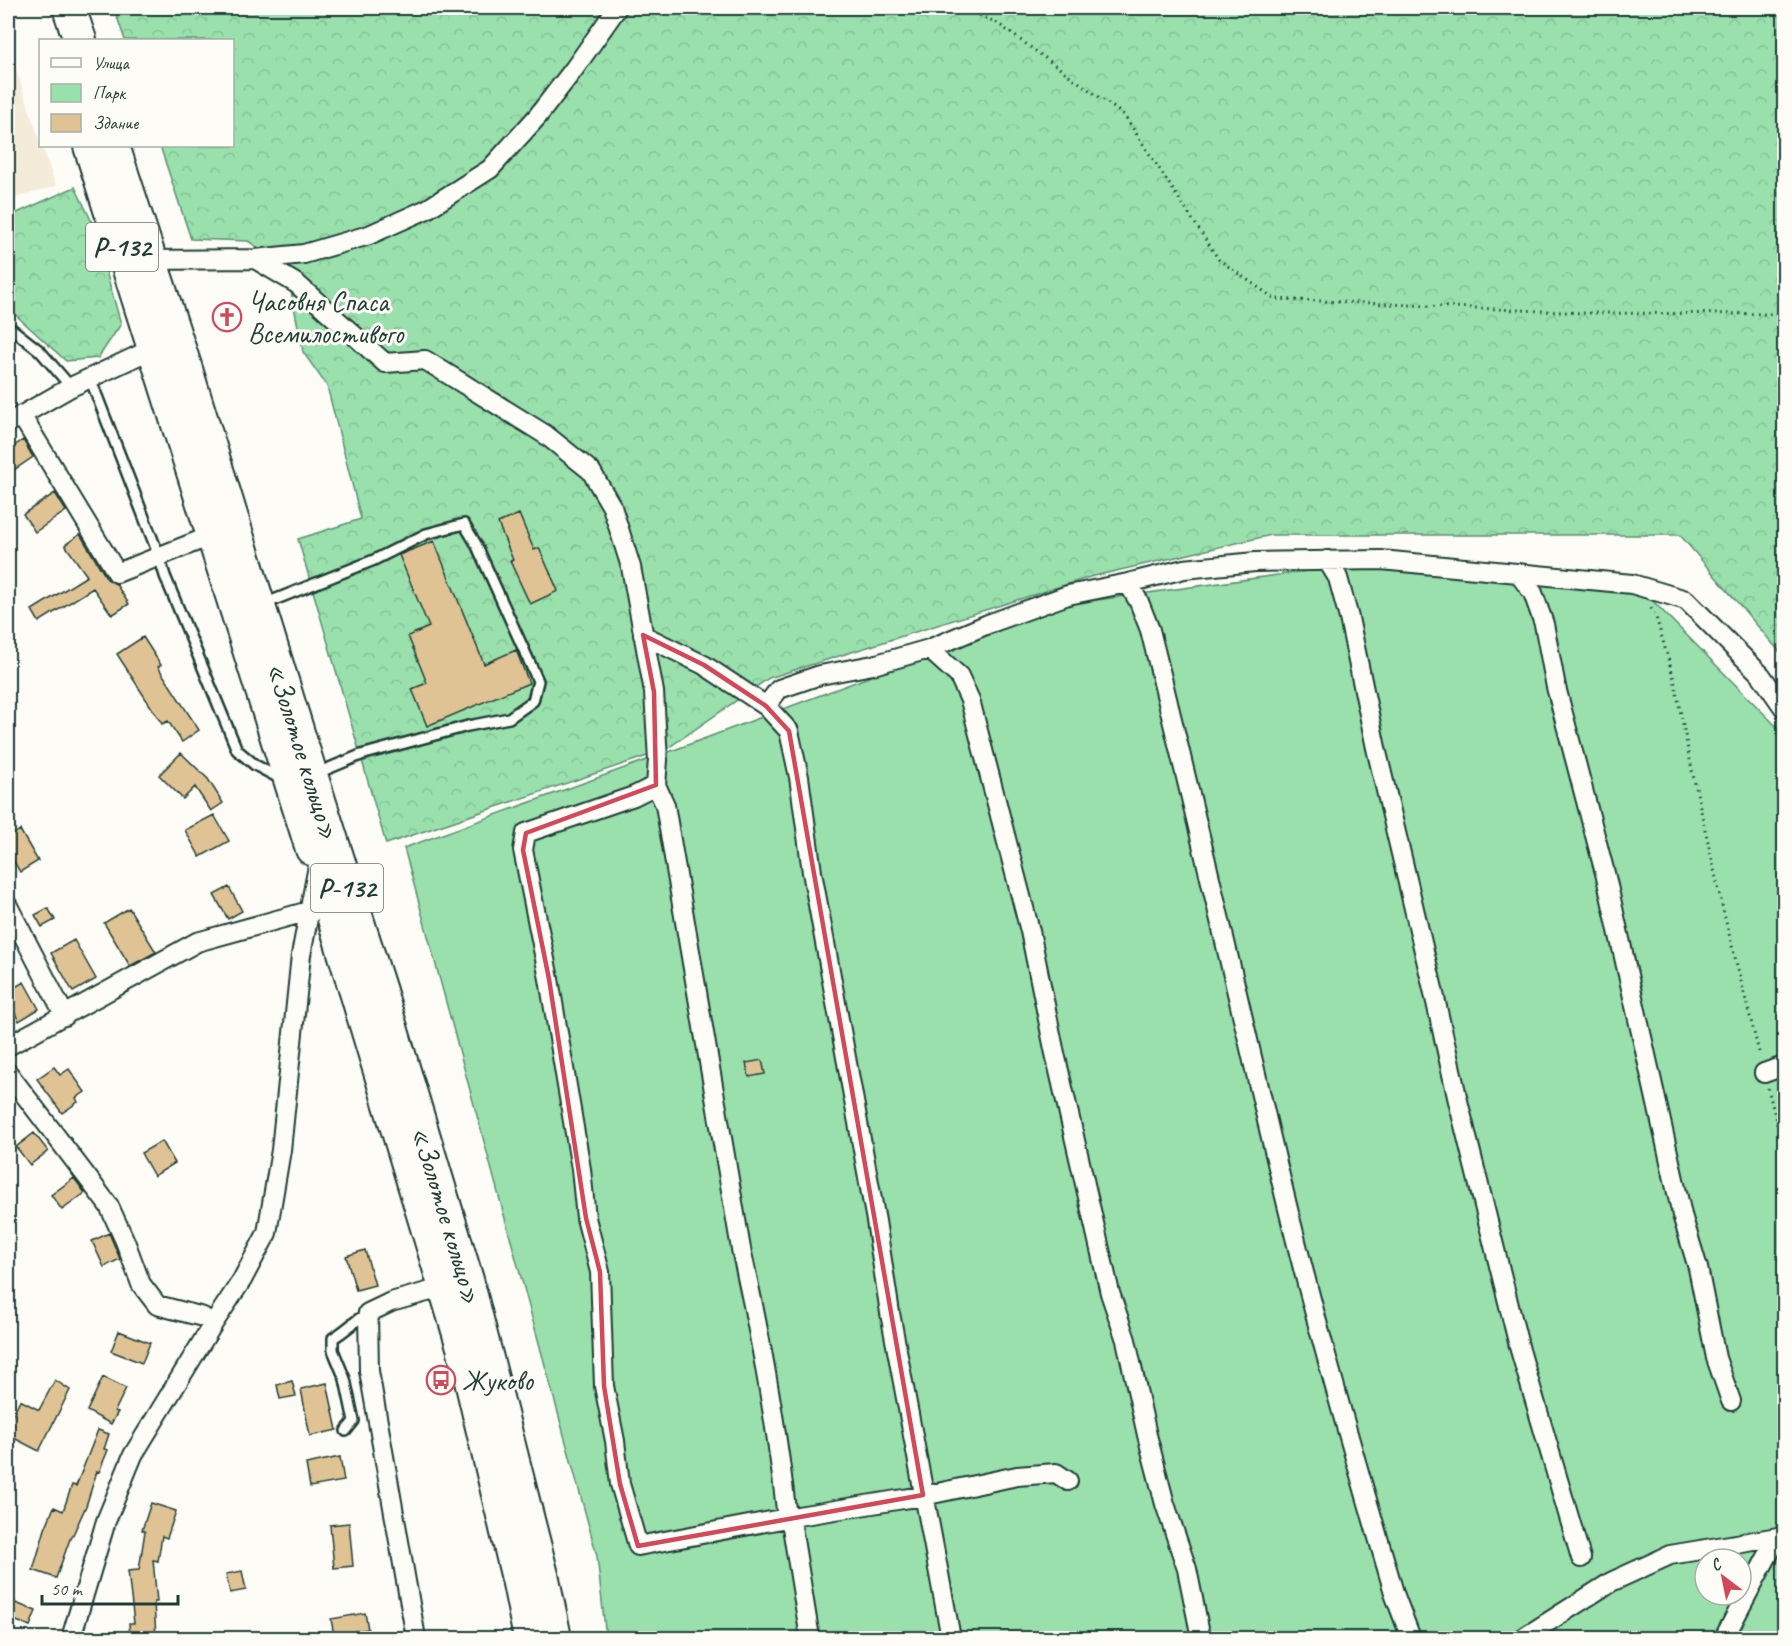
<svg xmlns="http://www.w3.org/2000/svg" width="1792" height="1646" viewBox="0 0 1792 1646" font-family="Caveat,sans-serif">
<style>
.built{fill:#f4ebd9}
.forest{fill:url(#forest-crowns);stroke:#5c8e70;stroke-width:1.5}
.green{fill:#99e0ad;stroke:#5c8e70;stroke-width:1.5;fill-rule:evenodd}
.building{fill:#e0c394;stroke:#1f3d34;stroke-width:1.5}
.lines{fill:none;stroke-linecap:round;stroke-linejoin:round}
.lane-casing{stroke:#1f3d34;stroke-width:14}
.street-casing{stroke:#1f3d34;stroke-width:22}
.highway-casing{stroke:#1f3d34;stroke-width:36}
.path{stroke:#1f3d34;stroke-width:3;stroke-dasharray:1.5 4.5;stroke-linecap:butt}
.lane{stroke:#fdfcf7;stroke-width:9}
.street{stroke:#fdfcf7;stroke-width:18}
.highway{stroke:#fdfcf7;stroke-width:32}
.marked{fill:none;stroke:#d1495b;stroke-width:4.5;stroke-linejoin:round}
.labels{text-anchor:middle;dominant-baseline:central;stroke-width:6;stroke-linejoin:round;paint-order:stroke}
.shield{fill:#fdfcf7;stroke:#62766e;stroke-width:1.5}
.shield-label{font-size:27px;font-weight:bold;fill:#1f3d34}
.poi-label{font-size:28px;fill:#1f3d34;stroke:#fdfcf7;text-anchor:start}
.street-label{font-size:28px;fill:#1f3d34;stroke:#fdfcf7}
</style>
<defs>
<pattern id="forest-crowns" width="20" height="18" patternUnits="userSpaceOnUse" patternTransform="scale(1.5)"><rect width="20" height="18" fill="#99e0ad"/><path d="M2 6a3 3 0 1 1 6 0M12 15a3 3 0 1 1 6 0" fill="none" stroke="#83c195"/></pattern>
</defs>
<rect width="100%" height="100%" fill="#fdfcf7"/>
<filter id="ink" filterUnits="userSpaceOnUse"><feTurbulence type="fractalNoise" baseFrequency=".0167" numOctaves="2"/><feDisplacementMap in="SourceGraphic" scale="12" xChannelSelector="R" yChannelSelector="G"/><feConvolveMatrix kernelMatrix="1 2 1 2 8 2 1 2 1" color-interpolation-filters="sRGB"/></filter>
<g filter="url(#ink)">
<!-- built -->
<path class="built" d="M8,46L40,141V146H42L56,186L8,200Z"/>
<!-- forest -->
<path class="forest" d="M114,8H1784V657L1680,535H1271L1090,577L769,678L665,750L386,844L298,539L361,519L327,386L303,352L286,266L248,241L191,239L160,146H232V40H125Z
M75,187L92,222L121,324L98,358L66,361L8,308V217Z"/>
<!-- green -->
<path class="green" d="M1365,563L1643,591L1784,734V1638H606L597,1556L404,848L666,753L1061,605ZM1705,1559H1741V1595H1705Z"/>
<!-- building -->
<path class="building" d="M23,440L33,457L8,474V450Z
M55,493L66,511L35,532L23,514Z
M519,514L534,550L539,548L558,591L530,604L510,561L513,560L498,523Z
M80,534L107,579L116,584L129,604L112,615L93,588L39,622L32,610L87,576L65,545Z
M434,541L484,664L516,650L529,683L427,726L412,689L427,683L408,636L429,627L399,555Z
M143,637L161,665L158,667L199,730L182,742L168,721L162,724L117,654Z
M181,753L208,779L223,803L211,811L195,787L183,799L159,775Z
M214,815L229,841L200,857L185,830Z
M20,830L38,861L20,872L8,851V838Z
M229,887L242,911L228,919L214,895Z
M48,908L55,920L42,927L35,915Z
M129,908L156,952L130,966L104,923Z
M74,940L96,979L73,992L51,953Z
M24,982L39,1009L19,1021L8,1000V991Z
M762,1060L765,1074L749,1077L746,1063Z
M54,1067L60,1075L69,1069L85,1092L76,1098L78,1102L62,1113L37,1079Z
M34,1133L48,1151L30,1165L16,1147Z
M162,1141L175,1163L154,1176L141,1153Z
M74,1178L85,1193L62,1210L51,1195Z
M109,1233L120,1259L104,1267L92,1241Z
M365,1250L375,1285L356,1290L346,1256Z
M119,1331L150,1343L142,1363L111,1351Z
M103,1377L126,1388L115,1411L118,1412L111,1424L87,1411Z
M55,1380L70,1390L39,1451L8,1435V1424L20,1400L39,1410Z
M292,1381L296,1396L280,1399L277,1385Z
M327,1383L337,1430L310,1436L301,1389Z
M98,1430L109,1434L104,1449L108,1450L99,1472L97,1471L86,1506L71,1539H70L56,1578L33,1570L45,1529L54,1507L63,1511L72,1485L76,1486Z
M340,1457L344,1481L310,1487L306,1464Z
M151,1503L176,1511L167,1538L162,1536L158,1561L153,1560L157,1602H154L156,1638H130L129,1623H134L128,1571L139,1570L145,1531L142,1530Z
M349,1523L353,1566L334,1568L330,1525Z
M242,1571L246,1590L230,1593L226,1574Z
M8,1600L36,1611L30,1626L8,1618Z
M365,1613L368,1629L334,1635L331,1619Z"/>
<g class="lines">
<!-- lane casing -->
<g class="lane-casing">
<path id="lane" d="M8,326L40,351L71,387
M90,378L159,556L165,576L237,750L255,765L283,780
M264,604L374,560L426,534L464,524L476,544L538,681L533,701L509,718L468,726L361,755L315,774
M346,1431L354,1421L345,1379L333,1350V1338C346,1331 355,1320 368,1313"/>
</g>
<!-- street casing -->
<g class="street-casing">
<path id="street" d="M255,259L297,284L385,363L425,360L546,435L591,471L612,507L631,567L654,692L658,760L656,785L634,796L526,833L523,850L549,979L581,1169L586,1218L600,1272L604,1386L615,1441L620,1484L638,1546L792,1517L928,1495L1017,1476L1056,1473L1068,1481
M150,260L255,259L304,254L369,235L427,209L490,169L537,117L574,69L617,8
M21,415L117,573L213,535
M8,423L71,387L154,348
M1327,560L1338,578L1349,618L1376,748L1433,989L1458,1101L1520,1350L1581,1558
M1518,573L1533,593L1544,624L1556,687L1606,877L1682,1215L1698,1268L1716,1358L1731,1401
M1128,583L1139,602L1150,630C1198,821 1241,1013 1287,1205C1319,1336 1357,1466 1395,1596L1411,1638
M643,635L704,665L766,706L789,731L799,777L812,872L876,1221L890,1313L951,1638
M929,649L959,676L970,700L1030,931L1054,1049L1110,1293L1126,1340L1147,1435L1165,1504L1187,1569L1201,1638
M766,706L779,689L820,675L873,665L929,649L988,624L1068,595L1128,583L1184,569L1255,562L1381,560L1632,584L1686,600L1761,675L1784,708
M656,785L665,805L741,1249C761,1338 777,1427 787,1518L792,1527L810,1638
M8,906L65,1016
M8,1046L197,942L309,911
M8,1073L109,1206L125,1241L141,1284L157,1305L203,1317L213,1324
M1764,1073L1784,1066
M71,1638L106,1521L133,1455L213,1324L242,1280L267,1233L281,1150L301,955L318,866L330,839
M416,1638L369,1371L368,1313L391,1302L445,1287
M1523,1638L1611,1582L1670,1555L1784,1536
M1724,1638L1777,1538"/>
</g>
<!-- highway casing -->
<g class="highway-casing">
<g id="highway">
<path d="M69,8L80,40"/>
<path d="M90,146L312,849"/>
<path id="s1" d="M113,146L185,366L311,775L380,991L467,1280L543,1579L555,1638"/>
<path d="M328,899L463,1347L519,1583L530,1638"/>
</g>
</g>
<!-- path -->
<path class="path" d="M963,8L997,23L1124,115L1219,260L1275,299L1585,313L1784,314
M1651,608L1656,617L1674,679L1693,775L1724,914L1760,1056
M1768,1088L1784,1153"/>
<!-- lane -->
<use href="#lane" class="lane"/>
<!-- street -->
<use href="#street" class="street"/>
<!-- highway -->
<use href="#highway" class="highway"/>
</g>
</g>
<!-- marked area -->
<path class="marked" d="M643,635L704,665L766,706L789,731L923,1495L638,1546L620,1484L604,1386L600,1272L586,1218L549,979L523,850L526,833L656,785L654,692Z"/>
<!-- icons -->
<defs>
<g id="church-ring" transform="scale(1.5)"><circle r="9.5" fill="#fdfcf7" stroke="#d1495b" stroke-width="1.5"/><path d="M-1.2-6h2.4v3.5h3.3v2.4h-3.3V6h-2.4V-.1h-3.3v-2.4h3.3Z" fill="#d1495b"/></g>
<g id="bus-ring" transform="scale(1.5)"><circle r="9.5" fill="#fdfcf7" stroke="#d1495b" stroke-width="1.5"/><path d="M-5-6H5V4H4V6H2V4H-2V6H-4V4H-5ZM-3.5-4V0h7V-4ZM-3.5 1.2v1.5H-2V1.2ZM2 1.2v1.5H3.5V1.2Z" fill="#d1495b"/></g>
</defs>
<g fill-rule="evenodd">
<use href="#church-ring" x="227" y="317"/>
<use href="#bus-ring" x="441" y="1380"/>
</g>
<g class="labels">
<!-- shield labels -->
<g class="shield">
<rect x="86" y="223" width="72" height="48" rx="4.5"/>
<rect x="311" y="864" width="72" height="48" rx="4.5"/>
</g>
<g class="shield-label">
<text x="122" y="247">Р-132</text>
<text x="347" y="888">Р-132</text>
</g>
<!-- poi labels -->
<g class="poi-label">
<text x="248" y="301">Часовня Спаса<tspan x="248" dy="32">Всемилостивого</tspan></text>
<text x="462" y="1380">Жуково</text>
</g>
<!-- street labels -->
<g class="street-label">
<text stroke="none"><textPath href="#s1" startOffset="634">«Золотое кольцо»</textPath></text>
<text stroke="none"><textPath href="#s1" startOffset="1120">«Золотое кольцо»</textPath></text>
</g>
</g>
<!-- margin -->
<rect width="1792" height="1646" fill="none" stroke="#fdfcf7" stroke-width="30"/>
<rect x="15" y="15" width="1762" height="1616" fill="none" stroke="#1f3d34" stroke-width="2" filter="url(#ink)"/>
<!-- legend -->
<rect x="39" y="39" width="195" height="108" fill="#fdfcf7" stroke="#a4b0a9" stroke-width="1.5"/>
<rect x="51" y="58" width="30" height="9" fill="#fdfcf7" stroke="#a4b0a9" stroke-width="1.5"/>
<text x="93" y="69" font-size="18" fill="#1f3d34">Улица</text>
<rect x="51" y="84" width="30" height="18" fill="#99e0ad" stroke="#a4b0a9" stroke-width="1.5"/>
<text x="93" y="99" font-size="18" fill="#1f3d34">Парк</text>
<rect x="51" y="114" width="30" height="18" fill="#e0c394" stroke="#a4b0a9" stroke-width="1.5"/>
<text x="93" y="129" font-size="18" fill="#1f3d34">Здание</text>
<!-- north arrow -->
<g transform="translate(1723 1577) rotate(328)"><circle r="28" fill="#fdfcf7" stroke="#a4b0a9" stroke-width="1.5"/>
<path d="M0-4.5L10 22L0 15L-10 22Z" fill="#d1495b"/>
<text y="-9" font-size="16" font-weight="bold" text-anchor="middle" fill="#1f3d34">С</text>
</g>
<!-- scale -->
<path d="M42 1595v9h136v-9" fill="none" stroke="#1f3d34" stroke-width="3"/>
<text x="51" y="1595" font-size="18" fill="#1f3d34" stroke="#fdfcf7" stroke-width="4.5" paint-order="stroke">50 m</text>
</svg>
